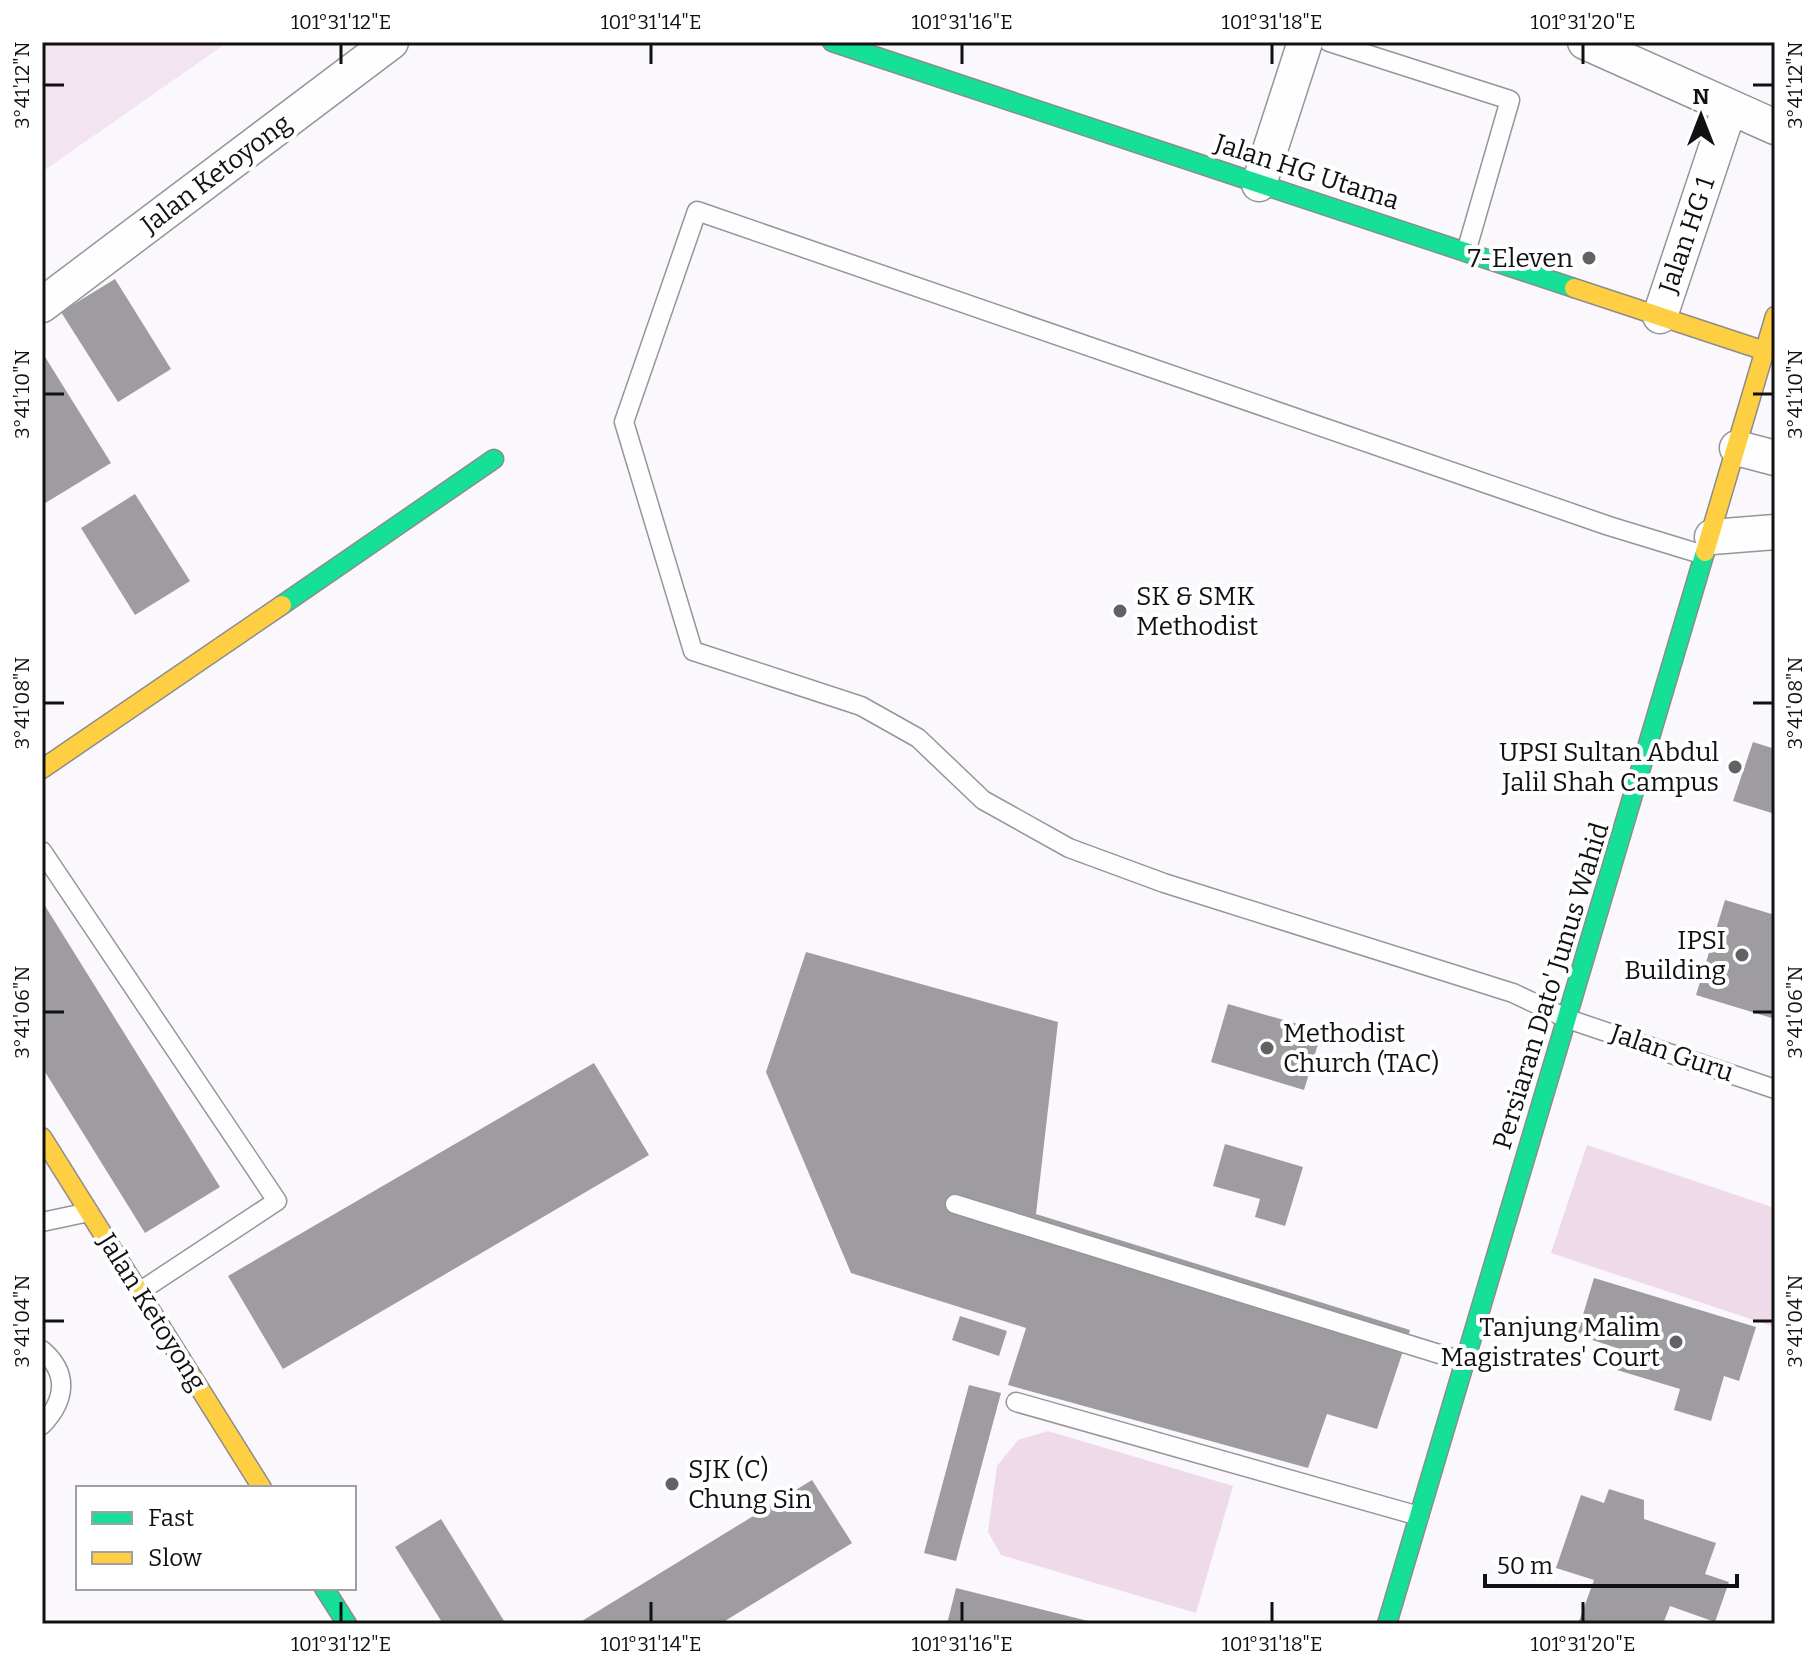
<svg xmlns="http://www.w3.org/2000/svg" width="1817" height="1666" viewBox="0 0 1817 1666" font-family="Bitter,serif">
<style>
.green{fill:#eedae9}
.pitch{fill:#f3e4f2}
.building{fill:#9e9ca0}
.lines{fill:none;stroke-linecap:round;stroke-linejoin:round}
.lane-casing{stroke:#969597;stroke-width:21}
.street-casing{stroke:#969597;stroke-width:37}
.fast-casing{stroke:#8d8c8d;stroke-width:21}
.slow-casing{stroke:#8d8c8d;stroke-width:21}
.lane{stroke:#fefeff;stroke-width:18}
.street{stroke:#fefeff;stroke-width:34}
.fast{stroke:#16e098;stroke-width:18}
.slow{stroke:#ffcf43;stroke-width:18}
.ticks{fill:none;stroke:#111;stroke-width:3}
.poi-dot{fill:#636263;stroke:#fff;stroke-width:3}
.labels{text-anchor:middle;dominant-baseline:central;stroke-width:8;stroke-linejoin:round;paint-order:stroke}
.street-label{font-size:26px;fill:#111;stroke:#fff}
.poi-label{font-size:26px;fill:#111;stroke:#fff;text-anchor:end}
.neatline{fill:none;stroke:#111;stroke-width:3}
.ticks-label{font-size:20px;text-anchor:middle;fill:#111}
</style>
<rect width="100%" height="100%" fill="#faf8fc"/>
<!-- green -->
<path class="green" d="M1587,1145L1775,1208V1327L1551,1253Z
M1048,1431L1233,1486L1196,1613L1001,1555L988,1532L997,1466L1018,1440Z"/>
<!-- pitch -->
<path class="pitch" d="M42,42H228L42,172Z"/>
<!-- building -->
<path class="building" d="M115,279L171,369L118,402L61,312Z
M42,352L111,463L42,505Z
M135,494L190,581L135,615L81,528Z
M1753,742L1775,749V814L1733,801Z
M1725,900L1775,915V1019L1696,995Z
M42,901L220,1187L145,1233L42,1067Z
M806,952L1058,1022L1036,1214L1410,1330L1377,1429L1327,1414L1308,1468L1008,1385L1026,1328L851,1273L766,1072Z
M1228,1004L1322,1031L1304,1090L1211,1062Z
M594,1063L649,1155L283,1369L228,1276Z
M1225,1144L1303,1167L1285,1226L1255,1217L1260,1199L1213,1186Z
M1594,1278L1756,1327L1739,1381L1724,1376L1711,1421L1674,1410L1680,1389L1617,1370L1623,1350L1577,1335Z
M960,1316L1007,1331L999,1356L952,1340Z
M969,1385L1001,1393L956,1561L924,1553Z
M812,1480L852,1543L720,1624H577Z
M1609,1489L1644,1500V1519L1716,1543L1705,1574L1729,1582L1715,1622L1670,1606L1663,1624H1578L1594,1580L1556,1568L1581,1495L1604,1503Z
M441,1519L506,1624H443L395,1547Z
M956,1588L1096,1623V1624H947Z"/>
<g class="lines">
<!-- lane casing -->
<g class="lane-casing">
<path id="lane" d="M1329,42L1510,100L1466,252
M1704,555L1609,526L697,211L624,422L693,651L861,706L918,738L983,800L1069,848L1164,883L1513,993L1568,1019L1775,1089
M42,851L277,1201L139,1292
M955,1204L1465,1362
M42,1222L89,1212
M42,1350C69,1373 66,1400 42,1425
M1016,1402L1419,1516"/>
</g>
<!-- street casing -->
<g class="street-casing">
<path id="street" d="M1585,42L1775,127
M1259,184L1305,42
M42,305L391,42
M1660,316L1729,109
M1737,448L1775,458
M1712,537L1775,532"/>
</g>
<!-- fast casing -->
<g class="fast-casing">
<path id="fast" d="M832,42L1574,288
M282,605L494,459
M324,1588L347,1624
M1387,1624L1705,552"/>
</g>
<!-- slow casing -->
<g class="slow-casing">
<path id="slow" d="M1574,288L1765,351
M1705,552L1775,316
M42,769L282,605
M42,1137L262,1488"/>
</g>
<!-- lane -->
<use href="#lane" class="lane"/>
<!-- street -->
<use href="#street" class="street"/>
<!-- fast -->
<use href="#fast" class="fast"/>
<!-- slow -->
<use href="#slow" class="slow"/>
</g>
<!-- ticks -->
<path class="ticks" d="M341,44V64M651,44V64M962,44V64M1272,44V64M1583,44V64M44,85H64M1753,85H1773M44,394H64M1753,394H1773M44,703H64M1753,703H1773M44,1012H64M1753,1012H1773M44,1321H64M1753,1321H1773M341,1602V1622M651,1602V1622M962,1602V1622M1272,1602V1622M1583,1602V1622"/>
<!-- markers -->
<g class="poi-dot">
<circle cx="1589" cy="258" r="8"/>
<circle cx="1120" cy="611" r="8"/>
<circle cx="1735" cy="767" r="8"/>
<circle cx="1742" cy="955" r="8"/>
<circle cx="1267" cy="1048" r="8"/>
<circle cx="1676" cy="1342" r="8"/>
<circle cx="672" cy="1484" r="8"/>
</g>
<g class="labels">
<!-- street labels -->
<g class="street-label">
<text transform="translate(1307 172) rotate(18)">Jalan HG Utama</text>
<text transform="translate(216 174) rotate(-37)">Jalan Ketoyong</text>
<text transform="translate(1687 235) rotate(-71)">Jalan HG 1</text>
<text transform="translate(1551 986) rotate(-73)">Persiaran Dato' Junus Wahid</text>
<text transform="translate(1672 1053) rotate(19)">Jalan Guru</text>
<text transform="translate(152 1312) rotate(58)">Jalan Ketoyong</text>
</g>
<!-- poi labels -->
<g class="poi-label">
<text x="1573" y="258">7-Eleven</text>
<text x="1136" y="596" text-anchor="start">SK &amp; SMK<tspan x="1136" dy="30">Methodist</tspan></text>
<text x="1719" y="752">UPSI Sultan Abdul<tspan x="1719" dy="30">Jalil Shah Campus</tspan></text>
<text x="1726" y="940">IPSI<tspan x="1726" dy="30">Building</tspan></text>
<text x="1283" y="1033" text-anchor="start">Methodist<tspan x="1283" dy="30">Church (TAC)</tspan></text>
<text x="1660" y="1327">Tanjung Malim<tspan x="1660" dy="30">Magistrates' Court</tspan></text>
<text x="688" y="1469" text-anchor="start">SJK (C)<tspan x="688" dy="30">Chung Sin</tspan></text>
</g>
</g>
<!-- border -->
<rect width="1817" height="1666" fill="none" stroke="#ffffff" stroke-width="88"/>
<!-- legend -->
<rect x="76" y="1486" width="280" height="104" fill="#ffffff" stroke="#a0a0a0" stroke-width="2"/>
<rect x="92" y="1512" width="40" height="12" fill="#16e098" stroke="#a0a0a0" stroke-width="2"/>
<text x="148" y="1526" font-size="24" fill="#111111">Fast</text>
<rect x="92" y="1552" width="40" height="12" fill="#ffcf43" stroke="#a0a0a0" stroke-width="2"/>
<text x="148" y="1566" font-size="24" fill="#111111">Slow</text>
<!-- north arrow -->
<g transform="translate(1701 116)" stroke="#ffffff" stroke-width="6" paint-order="stroke">
<path d="M0-6L14 30L0 20L-14 30Z" fill="#111111"/>
<text y="-12" font-size="22" font-weight="bold" text-anchor="middle" fill="#111111">N</text>
</g>
<!-- scale -->
<path d="M1485 1574v12h252v-12" fill="none" stroke="#111111" stroke-width="4"/>
<text x="1497" y="1574" font-size="24" fill="#111111" stroke="#ffffff" stroke-width="6" paint-order="stroke">50 m</text>
<rect x="44" y="44" width="1729" height="1578" class="neatline"/>
<g class="ticks-label">
<text x="341" y="29">101°31'12"E</text>
<text x="651" y="29">101°31'14"E</text>
<text x="962" y="29">101°31'16"E</text>
<text x="1272" y="29">101°31'18"E</text>
<text x="1583" y="29">101°31'20"E</text>
<text transform="translate(22 85) rotate(-90)" y="7">3°41'12"N</text>
<text transform="translate(1795 85) rotate(-90)" y="7">3°41'12"N</text>
<text transform="translate(22 394) rotate(-90)" y="7">3°41'10"N</text>
<text transform="translate(1795 394) rotate(-90)" y="7">3°41'10"N</text>
<text transform="translate(22 703) rotate(-90)" y="7">3°41'08"N</text>
<text transform="translate(1795 703) rotate(-90)" y="7">3°41'08"N</text>
<text transform="translate(22 1012) rotate(-90)" y="7">3°41'06"N</text>
<text transform="translate(1795 1012) rotate(-90)" y="7">3°41'06"N</text>
<text transform="translate(22 1321) rotate(-90)" y="7">3°41'04"N</text>
<text transform="translate(1795 1321) rotate(-90)" y="7">3°41'04"N</text>
<text x="341" y="1651">101°31'12"E</text>
<text x="651" y="1651">101°31'14"E</text>
<text x="962" y="1651">101°31'16"E</text>
<text x="1272" y="1651">101°31'18"E</text>
<text x="1583" y="1651">101°31'20"E</text>
</g>
</svg>
